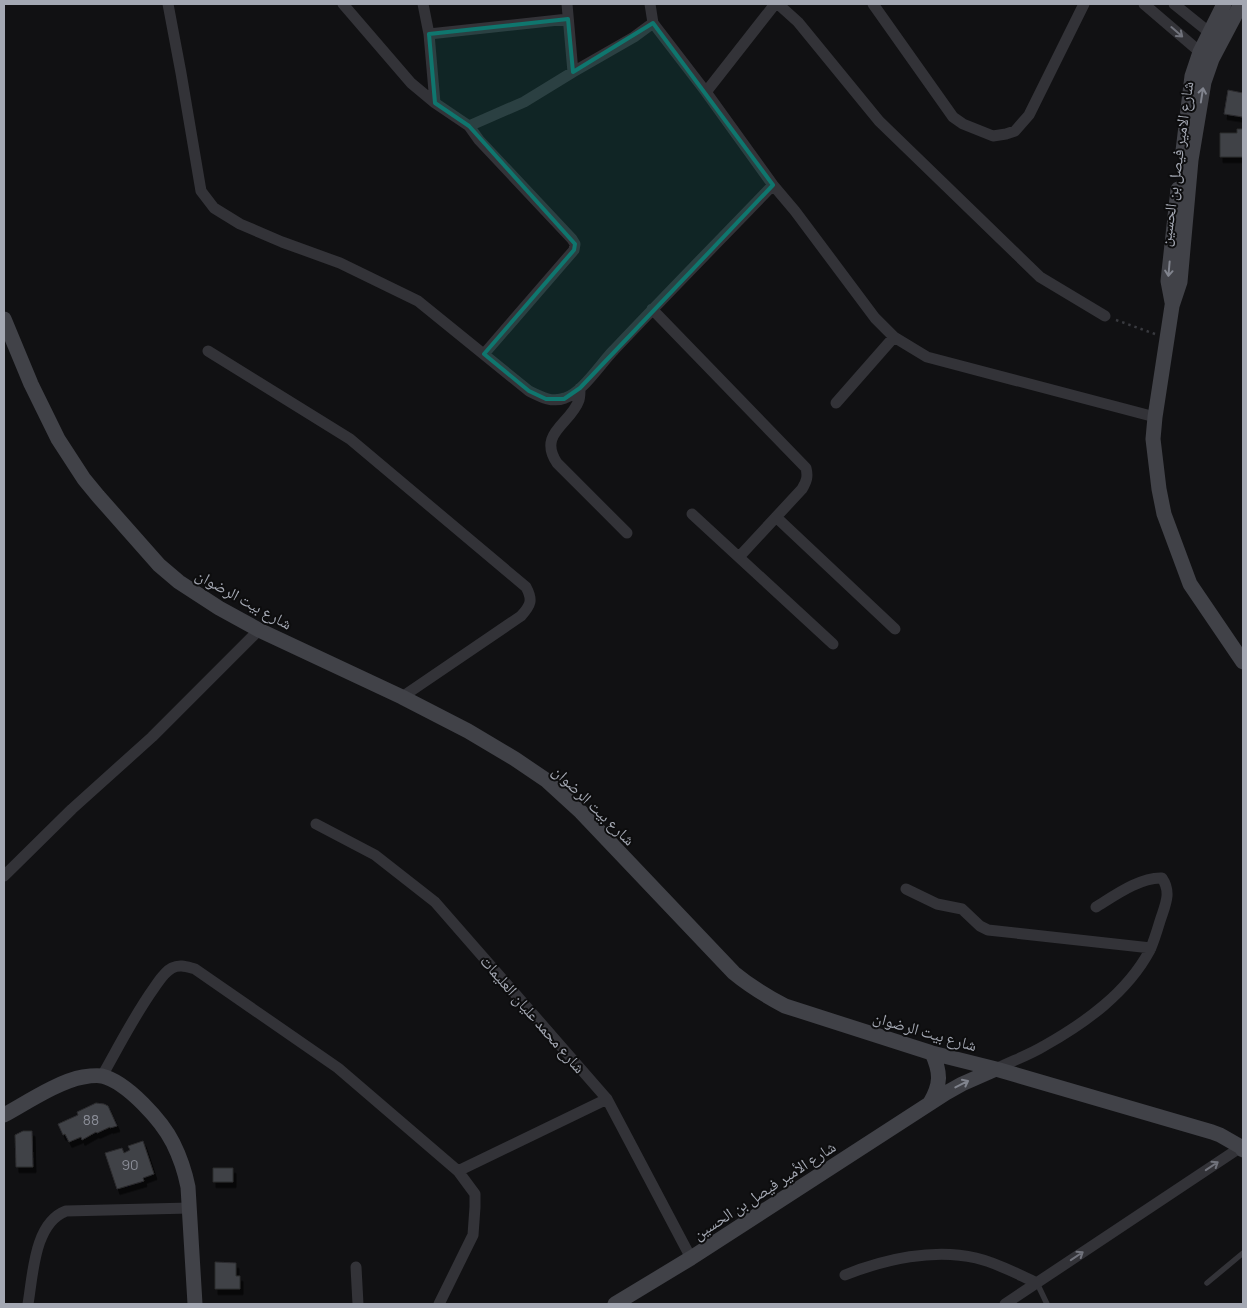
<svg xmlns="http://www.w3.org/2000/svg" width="1247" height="1308" viewBox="0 0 1247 1308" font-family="Manrope,'Noto Naskh Arabic',sans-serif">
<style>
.building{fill:#414246;stroke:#2c2c2f;filter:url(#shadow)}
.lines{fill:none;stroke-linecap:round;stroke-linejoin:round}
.path{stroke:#393a3f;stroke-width:2.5;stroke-dasharray:2.5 4;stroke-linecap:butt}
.lane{stroke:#333338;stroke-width:5.5}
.street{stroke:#333338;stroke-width:11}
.secondary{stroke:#414248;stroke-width:15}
.oneway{stroke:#71737c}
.oneway2{stroke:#81848e}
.marked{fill:#0f766e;fill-opacity:0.2;stroke:#0f766e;stroke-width:4;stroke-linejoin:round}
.labels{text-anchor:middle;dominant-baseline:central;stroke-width:4;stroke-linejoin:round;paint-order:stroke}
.number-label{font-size:14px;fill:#8b8e98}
.street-label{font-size:16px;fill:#a4a8b3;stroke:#0d0d0e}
</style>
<defs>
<filter id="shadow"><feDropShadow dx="3" dy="5.5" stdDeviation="0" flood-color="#0009"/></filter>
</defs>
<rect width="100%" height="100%" fill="#111113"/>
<!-- building -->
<path class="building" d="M1228,90L1243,93V117L1224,114Z
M1237,129H1243V157H1220V133H1237Z
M96,1103L104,1104L108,1106L117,1126L110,1128V1127L97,1133L96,1132L82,1140L81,1137L69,1142L65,1134L63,1135L58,1124L78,1115L77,1112Z
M23,1131H32L33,1167H16L15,1135Z
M143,1141L154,1174L143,1178L144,1181L117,1189L105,1153L122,1148L124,1153L130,1150L128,1146Z
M213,1168H233V1182H213Z
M215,1262L236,1263V1276H240V1289H215Z"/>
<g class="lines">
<!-- path -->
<path class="path" d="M1116,320L1155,334"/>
<!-- lane -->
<path class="lane" d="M1037,1283L1047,1304
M1207,1283L1243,1253"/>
<!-- street -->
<path class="street" d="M168,4L181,73L201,191L214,208L240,224L282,242L340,263L418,301L529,391C541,397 552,403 565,398C582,393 601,363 614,350C666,295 720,240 773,185
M343,4L411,83L435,103L469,126L479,140L572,239L575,244L574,250L484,354
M423,4L429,34L435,103
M567,4L573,72
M650,4L653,23L706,92L773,185L795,211L875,318L894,337L927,357L1155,417
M778,4L798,22L879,121L1040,277L1105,316
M873,4L953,117L963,124L993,136L1006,134L1015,131L1029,115L1084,4
M1144,4L1200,52L1206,56
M1174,4L1215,37
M429,34L568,19
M706,92L775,4
M469,126L524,102L573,72L634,37L653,23
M652,309L806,468C808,476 807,481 802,489L739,557
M208,351L350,439L526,587C533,600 531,605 521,616L402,697
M580,388C580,392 580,397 579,400C571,424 537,433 557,463L627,533
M836,403L894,337
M692,514L833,644
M776,517L895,629
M316,824L375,855L435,902L607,1099L691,1258
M4,876L72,809L152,737L259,630
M906,889L937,904L962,909L980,926L988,930L1151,948
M996,1069C1012,1061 1029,1055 1044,1046C1085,1023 1127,993 1150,950C1154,941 1157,931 1160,921C1165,905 1172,893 1162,878C1140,877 1114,896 1096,907
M102,1076C119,1046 134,1016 154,988C159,981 164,972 172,968C180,964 187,967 195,969L338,1068L458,1171L475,1194V1207L473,1235L439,1304
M458,1171L607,1099
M356,1267L358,1304
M845,1275C885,1259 934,1248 976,1258C998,1263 1017,1274 1037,1283
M28,1304C33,1275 34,1223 66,1211L190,1208
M1005,1304L1241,1147"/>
<!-- secondary -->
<path class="secondary" d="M1241,4L1212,59L1204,82L1191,160L1180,282L1172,306L1155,417L1153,439L1159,489L1164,514L1190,584L1243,662
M1183,151L1192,76L1200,52L1224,4
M1172,302L1168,281L1178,189
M4,319L31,384L58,439L84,479L98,496L159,565L179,582L219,608L259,630L402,697L468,731L515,759L546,780L581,812L734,973C751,987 766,996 785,1006L932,1053L996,1069L1212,1132L1220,1135L1241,1147L1243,1150
M930,1103C941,1084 941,1073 932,1053
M4,1115C26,1103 59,1081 83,1077C89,1076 96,1075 102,1076C127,1082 162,1121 173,1143C180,1157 185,1172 188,1187L195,1304
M615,1304L691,1258L946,1093L962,1084L996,1069"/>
</g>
<!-- one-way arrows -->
<defs><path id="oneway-shaft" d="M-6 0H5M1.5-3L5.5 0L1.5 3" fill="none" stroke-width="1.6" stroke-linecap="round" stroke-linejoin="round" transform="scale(1.25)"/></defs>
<g class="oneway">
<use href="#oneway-shaft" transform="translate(1177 32) rotate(41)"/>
<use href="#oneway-shaft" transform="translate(1212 1166) rotate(-34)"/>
<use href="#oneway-shaft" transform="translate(1077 1256) rotate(-34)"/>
</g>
<g class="oneway2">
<use href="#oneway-shaft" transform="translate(1202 95) rotate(-81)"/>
<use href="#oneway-shaft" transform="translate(1169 269) rotate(95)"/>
<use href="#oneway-shaft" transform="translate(962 1084) rotate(-27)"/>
</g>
<!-- marked area -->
<path class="marked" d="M568,19L573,72L653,23L773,185L580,388L564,399H546L529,391L484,354L574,250L575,244L469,126L435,103L429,34Z"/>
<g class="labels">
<!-- number labels -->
<g class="number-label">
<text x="91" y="1119">88</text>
<text x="130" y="1164">90</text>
</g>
<!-- street labels -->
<g class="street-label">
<text transform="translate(1176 164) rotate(-82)">شارع الامير فيصل بن الحسين</text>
<text transform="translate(244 599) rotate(29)">شارع بيت الرضوان</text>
<text transform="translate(594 805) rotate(44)">شارع بيت الرضوان</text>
<text transform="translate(533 1014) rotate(49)">شارع محمد عليان العليمات</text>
<text transform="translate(925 1031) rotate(16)">شارع بيت الرضوان</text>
<text transform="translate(764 1190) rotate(-33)">شارع الأمير فيصل بن الحسين</text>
</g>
</g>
<!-- border -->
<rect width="1247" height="1308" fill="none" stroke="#a4a8b3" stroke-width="10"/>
</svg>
